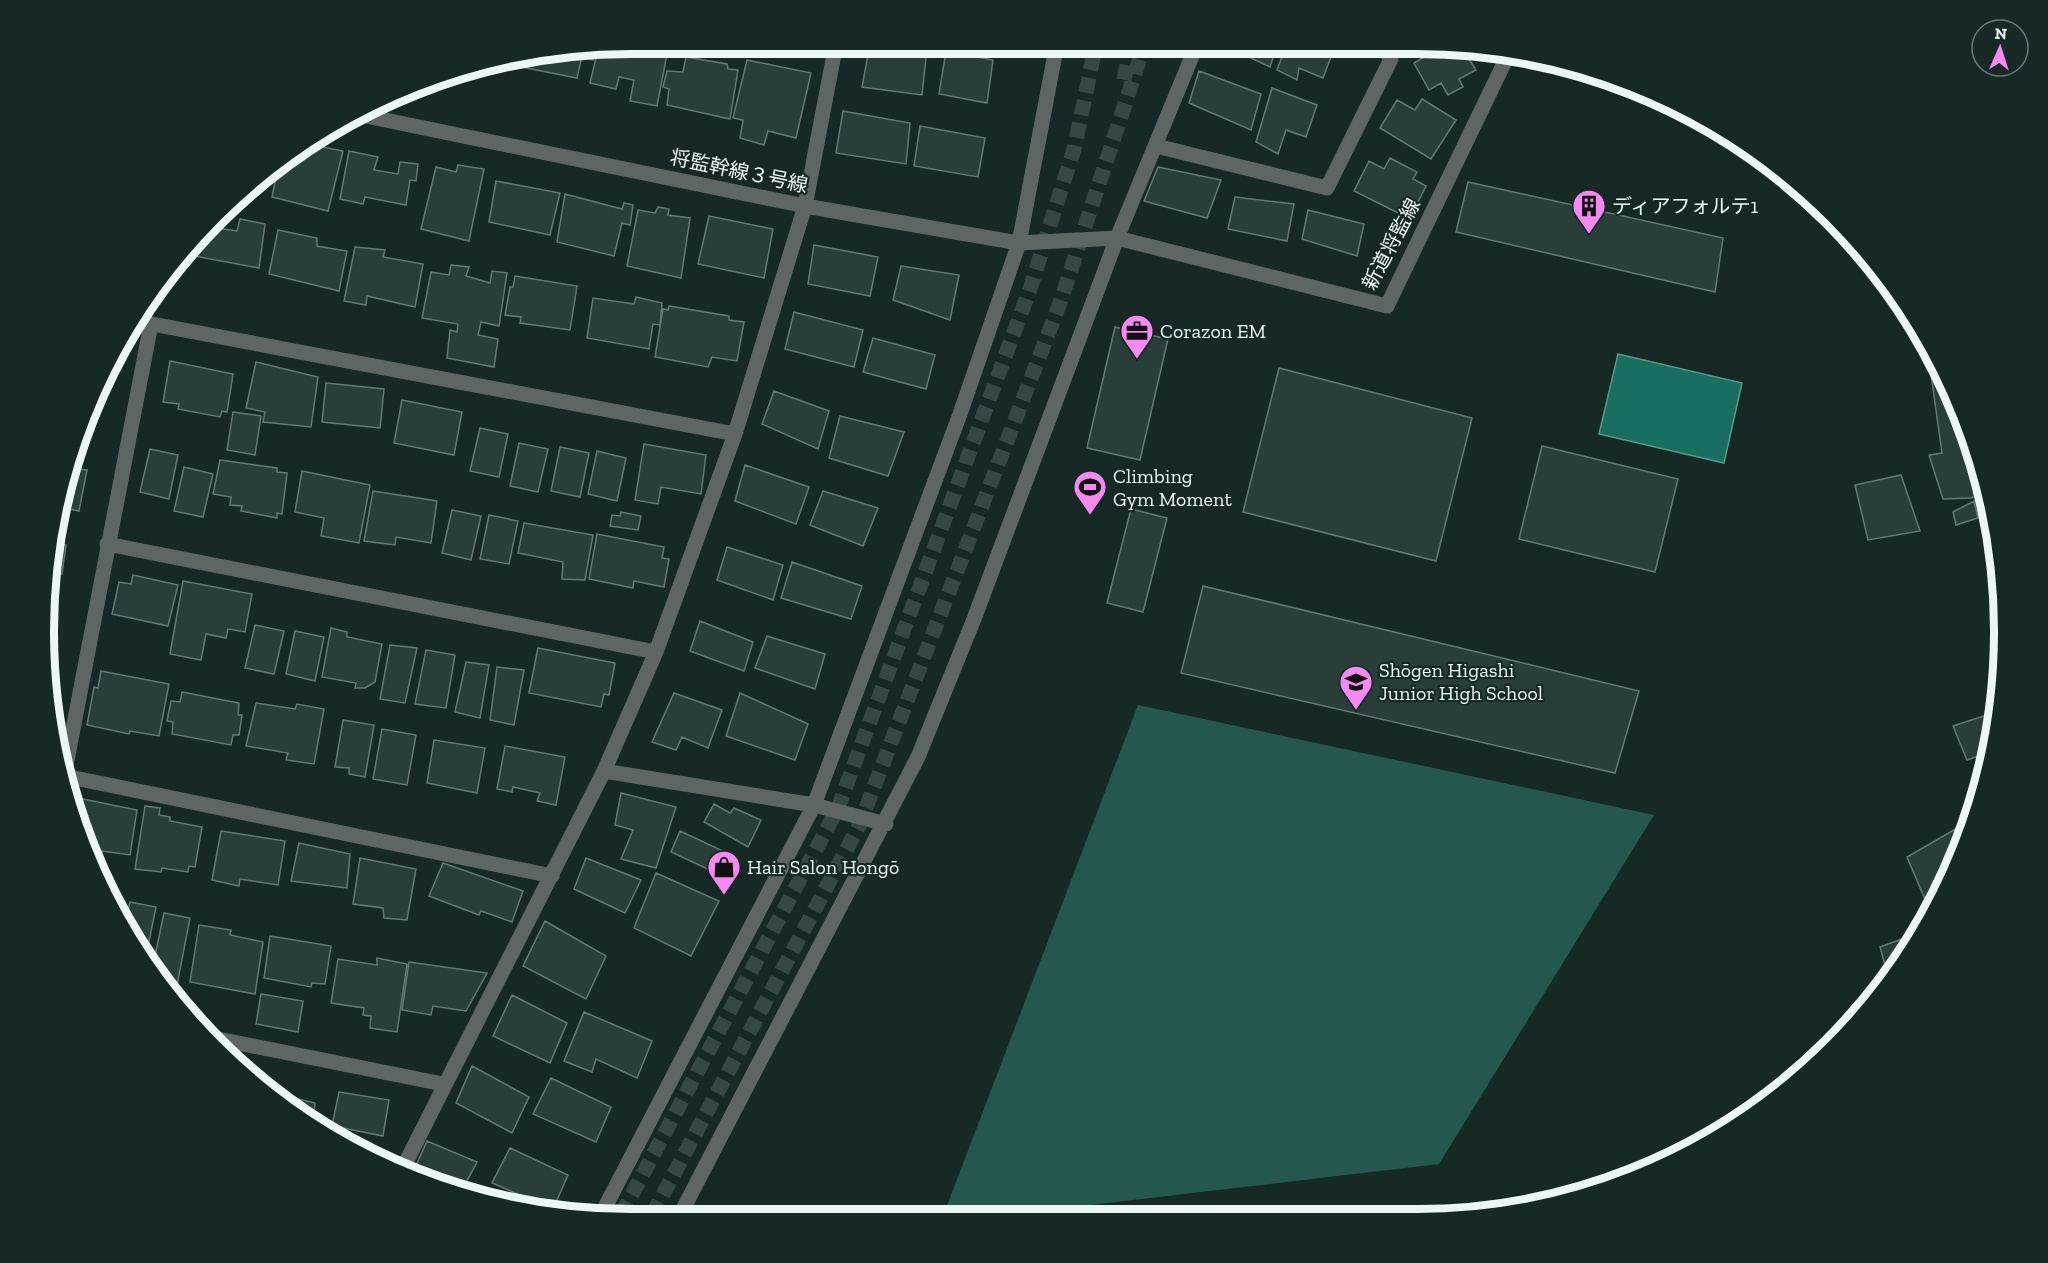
<svg xmlns="http://www.w3.org/2000/svg" width="2048" height="1263" viewBox="0 0 2048 1263" font-family="'Zilla Slab','Noto Sans JP',serif">
<style>
.green{fill:#24574d}
.water{fill:#186e5f;stroke:#57978c;stroke-width:1.5}
.building{fill:#2a3e39;stroke:#647974;stroke-width:1.5}
.lines{fill:none;stroke-linecap:round;stroke-linejoin:round}
.major-tunnel{stroke:#364844;stroke-width:15;stroke-dasharray:15 8;stroke-linecap:butt}
.minor{stroke:#5d6663;stroke-width:15}
.labels{text-anchor:middle;dominant-baseline:central;stroke-width:4.5;stroke-linejoin:round;paint-order:stroke}
.street-label{font-size:20px;fill:#ebf7f4;stroke:#162925}
.poi-label{font-size:20px;fill:#ebf7f4;stroke:#162925;text-anchor:start}
.rim{fill:none;stroke:#ebf7f4;stroke-width:8}
</style>
<rect width="100%" height="100%" fill="#162925"/>
<!-- green -->
<path class="green" d="M1138,705L1654,815L1439,1164L997,1216H943Z"/>
<!-- water -->
<path class="water" d="M1618,354L1742,383L1724,463L1599,434Z"/>
<!-- building -->
<path class="building" d="M1439,48H1477L1479,53L1469,59L1476,70L1459,79L1463,87L1448,95L1441,83L1429,90L1414,63Z
M554,49H595L593,60L582,56L577,78L526,68L528,55Z
M598,49H668L657,106L630,101L634,80L619,77L616,89L590,83Z
M869,49H927L922,95L862,87Z
M1232,49H1276L1270,67Z
M1285,49H1334L1323,78L1299,68L1297,80L1277,70Z
M946,51L993,60L987,103L939,94Z
M519,57L517,65L499,62L498,67L482,65Z
M686,57L727,64L728,69L738,70L730,119L667,105L669,89L663,87L667,71L683,72Z
M747,60L811,73L796,138L768,131L764,145L740,138L743,120L733,118Z
M1199,71L1261,94L1251,130L1189,103Z
M1272,88L1317,105L1306,137L1286,130L1278,154L1256,142Z
M1422,99L1456,120L1431,159L1380,128L1397,100L1415,110Z
M843,111L910,123L906,164L836,153Z
M920,126L985,138L978,177L914,166Z
M307,144L343,151L328,211L272,197L279,161L296,151L300,152Z
M349,151L378,157L374,170L398,174L400,162L418,164L416,181L410,180L406,205L365,197L363,204L340,199Z
M1390,158L1417,172L1413,179L1426,186L1414,210L1405,206L1400,214L1354,191L1369,161L1384,169Z
M458,165L484,169L469,241L421,229L436,167L456,172Z
M1158,167L1221,180L1207,218L1144,201Z
M496,181L560,193L550,235L489,222Z
M1468,182L1723,238L1715,292L1456,232Z
M565,194L622,209L624,203L633,205L630,225L622,223L614,256L557,242Z
M1235,197L1294,204L1287,241L1228,229Z
M658,207L669,209L668,215L690,218L681,278L627,266L638,210L655,213Z
M1308,210L1364,224L1357,256L1302,239Z
M709,216L773,229L764,278L698,264Z
M240,219L265,224L259,268L194,256L195,243L211,227L237,231Z
M278,230L317,238V246L347,251L339,291L269,274Z
M814,245L878,257L870,296L808,284Z
M355,247L385,250L383,257L423,264L415,307L367,296L366,305L344,301Z
M451,265L469,267L466,276L490,283L492,271L507,273L499,326L481,322L478,335L498,339L494,367L447,358L450,330L457,332L458,324L422,318L431,272L449,275Z
M901,266L959,275L950,320L893,300Z
M515,276L577,286L570,330L520,323L521,317L505,315L510,287H513Z
M636,297L662,303L660,325L653,324L649,349L587,338L593,298L634,304Z
M669,306L729,316V320L744,322L737,361L712,357L708,367L655,357L663,309L668,310Z
M794,312L863,330L854,367L785,349Z
M1115,327L1168,339L1140,460L1087,448Z
M873,338L935,355L926,389L863,372Z
M170,361L233,374L227,412L222,411L220,417L178,409L179,404L163,402Z
M256,362L318,377L311,427L263,422L265,412L246,408Z
M1938,365L1973,442L1985,492L1971,498L1943,499L1929,455L1942,453L1930,367Z
M1279,368L1472,418L1436,561L1243,512Z
M326,383L384,389L380,428L322,422Z
M774,391L829,411L818,449L762,424Z
M402,400L462,412L454,455L394,443Z
M233,412L261,416L255,455L227,450Z
M840,416L904,432L888,476L829,458Z
M480,428L508,434L499,477L470,471Z
M519,443L548,449L538,492L510,486Z
M644,444L706,455L701,494L661,487L658,504L635,500Z
M1542,446L1678,479L1655,572L1519,539Z
M560,447L589,453L580,497L551,491Z
M150,449L178,455L169,499L140,492Z
M597,451L626,458L617,501L588,494Z
M220,460L277,468V472L287,473L282,514L277,513V518L241,511L242,506L230,505L231,497L213,494Z
M745,465L809,487L796,524L735,501Z
M184,467L213,474L203,517L174,511Z
M71,468L87,470L79,511L64,508Z
M302,471L370,485L359,543L321,536L324,518L295,512Z
M1901,475L1920,531L1868,540L1855,485Z
M373,491L437,501L431,543L396,537L395,545L364,541Z
M823,491L878,508L863,546L810,525Z
M1974,501L1978,518L1956,525L1953,512Z
M1131,509L1167,518L1143,612L1107,603Z
M452,510L481,516L471,560L442,553Z
M621,512L641,516L638,530L610,526L612,515L620,516Z
M489,515L518,521L509,564L480,559Z
M524,523L593,535L585,580L562,579L563,562L518,553Z
M597,534L664,547L662,558L669,559L664,587L634,581L633,588L589,579Z
M58,543L66,545L62,574L53,572Z
M727,547L783,565L773,600L717,580Z
M792,562L862,586L851,619L781,598Z
M133,575L178,585L168,626L112,614L119,582L131,584Z
M183,581L252,594L245,632L228,629L226,638L206,634L201,660L170,654Z
M1203,586L1639,691L1615,773L1181,673Z
M700,621L753,642L744,671L690,651Z
M255,625L284,631L274,674L245,668Z
M331,628L347,632V637L382,644L375,682L365,688H355L356,683L322,677Z
M295,631L324,637L315,681L286,674Z
M767,636L825,654L815,689L755,668Z
M390,645L417,648L405,703L380,699Z
M538,648L615,663L609,695L604,694L601,707L529,693Z
M426,650L455,655L446,708L415,704Z
M466,662L489,665L480,718L455,712Z
M497,667L524,670L514,725L490,720Z
M101,671L169,684L159,736L130,731L129,734L87,725L94,687L98,688Z
M182,692L239,703L238,715H242L239,735H233L231,745L172,734L173,722L167,721L171,701L180,702Z
M674,693L722,710L708,748L682,737L676,750L652,742Z
M740,693L808,724L795,760L726,736Z
M256,703L295,709L297,704L324,709L314,764L286,760L288,753L246,746Z
M1996,712L1990,752L1967,760L1953,726Z
M343,720L374,725L365,777L349,774V768L335,767Z
M382,729L416,735L407,785L373,779Z
M434,740L485,748L477,793L427,783Z
M505,746L565,757L556,805L537,801L540,793L513,787L512,792L497,789Z
M621,793L676,807L656,868L621,859L633,830L615,825Z
M78,798L137,810L130,855L102,851V855L91,853L74,816Z
M714,804L730,813L734,808L761,820L748,847L704,822Z
M145,806L160,808L159,815L170,817V821L202,827L195,867L189,866L188,872L162,868L161,872L135,869Z
M1971,820L1944,891L1940,897L1927,904L1907,857Z
M221,831L285,841L278,885L240,879L239,886L212,880Z
M680,831L723,851L714,872L671,852Z
M299,843L350,854L347,888L291,881Z
M360,858L416,869L407,920L384,918L383,908L353,904Z
M586,858L641,880L625,913L574,889Z
M443,863L523,891L512,922L481,911L479,915L429,896Z
M656,873L719,901L691,956L634,928Z
M130,902L156,907L145,961L125,923Z
M164,913L190,918L177,985L162,982L152,970Z
M545,921L606,956L586,999L523,966Z
M199,925L231,930L230,935L263,942L255,994L190,982Z
M1918,933L1889,980L1880,947Z
M270,936L331,946L325,984L312,983L311,987L264,978Z
M377,958L407,964L397,1032L370,1028L371,1016L363,1015L364,1008L331,1003L338,959L377,965Z
M409,962L487,973L466,1011L433,1006L431,1015L402,1010Z
M261,994L303,1001L298,1032L256,1024Z
M512,995L567,1023L550,1063L493,1036Z
M584,1012L652,1041L637,1078L596,1059L592,1072L564,1061Z
M472,1066L529,1097L512,1133L456,1103Z
M551,1078L611,1107L596,1142L533,1114Z
M266,1091L315,1103L313,1121L274,1098Z
M339,1092L389,1100L383,1136L332,1126Z
M427,1141L477,1162L462,1190L442,1184L414,1170Z
M510,1148L568,1175L553,1209L492,1183Z"/>
<g class="lines">
<!-- major-tunnel -->
<path class="major-tunnel" d="M1124,80L1130,49
M621,1215L838,808L1030,289L1074,149L1095,49
M652,1215L859,826L1060,303L1143,49"/>
<!-- minor -->
<path class="minor" d="M356,114L805,206L1019,243L1117,238L1387,306L1509,53
M1156,146L1327,188L1391,59L1384,49
M136,321L735,434
M107,544L656,652
M604,771L814,805L886,824
M64,776L151,324
M65,776L552,876
M208,1037L443,1084
M401,1172L604,771L656,652L735,434L805,206L835,49
M601,1215L814,805L960,414L1019,243L1056,49
M680,1215L918,757L974,619L1117,238L1195,49"/>
</g>
<!-- icons -->
<defs>
<g id="building-pin" transform="scale(1.725)"><path d="M0 17L-7.5 6A9.5 9.5 0 1 1 7.5 6Z" fill="#f489f1" stroke="#162925"/><path d="M-4-6H4V6H1V3H-1V6H-4ZM-2.5-4.3h1.7v1.8h-1.7ZM.8-4.3h1.7v1.8H.8ZM-2.5-1h1.7V.8h-1.7ZM.8-1h1.7V.8H.8Z" fill="#111"/></g>
<g id="office-pin" transform="scale(1.725)"><path d="M0 17L-7.5 6A9.5 9.5 0 1 1 7.5 6Z" fill="#f489f1" stroke="#162925"/><path d="M-6-3h4V-5.5h4V-3h4V5H-6ZM-1-4.5V-3h2v-1.5ZM-6 0V1H6V0Z" fill="#111"/></g>
<g id="stadium-pin" transform="scale(1.725)"><path d="M0 17L-7.5 6A9.5 9.5 0 1 1 7.5 6Z" fill="#f489f1" stroke="#162925"/><path d="M0-5a6.5 5 0 1 0 0 10a6.5 5 0 1 0 0-10ZM-3.5-1.8h7v3.6h-7Z" fill="#111"/></g>
<g id="school-pin" transform="scale(1.725)"><path d="M0 17L-7.5 6A9.5 9.5 0 1 1 7.5 6Z" fill="#f489f1" stroke="#162925"/><path d="M0-5L7-2L0 1L-7-2ZM-4 1L0 2.5L4 1V4Q0 6-4 4Z" fill="#111"/></g>
<g id="shop-pin" transform="scale(1.725)"><path d="M0 17L-7.5 6A9.5 9.5 0 1 1 7.5 6Z" fill="#f489f1" stroke="#162925"/><path d="M-5-2.5h2.3a2.7 3.5 0 0 1 5.4 0H5L5.5 6h-11ZM-1.5-2.5h3a1.5 2.3 0 0 0-3 0Z" fill="#111"/></g>
</defs>
<g fill-rule="evenodd">
<use href="#building-pin" x="1589" y="206"/>
<use href="#office-pin" x="1137" y="331"/>
<use href="#stadium-pin" x="1090" y="487"/>
<use href="#school-pin" x="1356" y="682"/>
<use href="#shop-pin" x="724" y="867"/>
</g>
<g class="labels">
<!-- street labels -->
<g class="street-label">
<text transform="translate(739 171) rotate(12)">将監幹線３号線</text>
<text transform="translate(1391 244) rotate(-62)">新道将監線</text>
</g>
<!-- poi labels -->
<g class="poi-label">
<text x="1612" y="206">ディアフォルテ1</text>
<text x="1160" y="331">Corazon EM</text>
<text x="1113" y="476">Climbing<tspan x="1113" dy="23">Gym Moment</tspan></text>
<text x="1379" y="670">Shōgen Higashi<tspan x="1379" dy="23">Junior High School</tspan></text>
<text x="747" y="867">Hair Salon Hongō</text>
</g>
</g>
<!-- crop -->
<path d="M0 0H2048V1263H0ZM631 54H1417A577 577 0 0 1 1994 631V632A577 577 0 0 1 1417 1209H631A577 577 0 0 1 54 632V631A577 577 0 0 1 631 54Z" fill="#162925" fill-rule="evenodd"/>
<path class="rim" d="M631 54H1417A577 577 0 0 1 1994 631V632A577 577 0 0 1 1417 1209H631A577 577 0 0 1 54 632V631A577 577 0 0 1 631 54Z"/>
<!-- north arrow -->
<g transform="translate(2000 48) rotate(3)"><circle r="28" fill="#162925" stroke="#6b7b78" stroke-width="1.5"/>
<path d="M0-4.5L10 22L0 15L-10 22Z" fill="#f489f1"/>
<text y="-9" font-size="16" font-weight="bold" text-anchor="middle" fill="#ebf7f4">N</text>
</g>
</svg>
